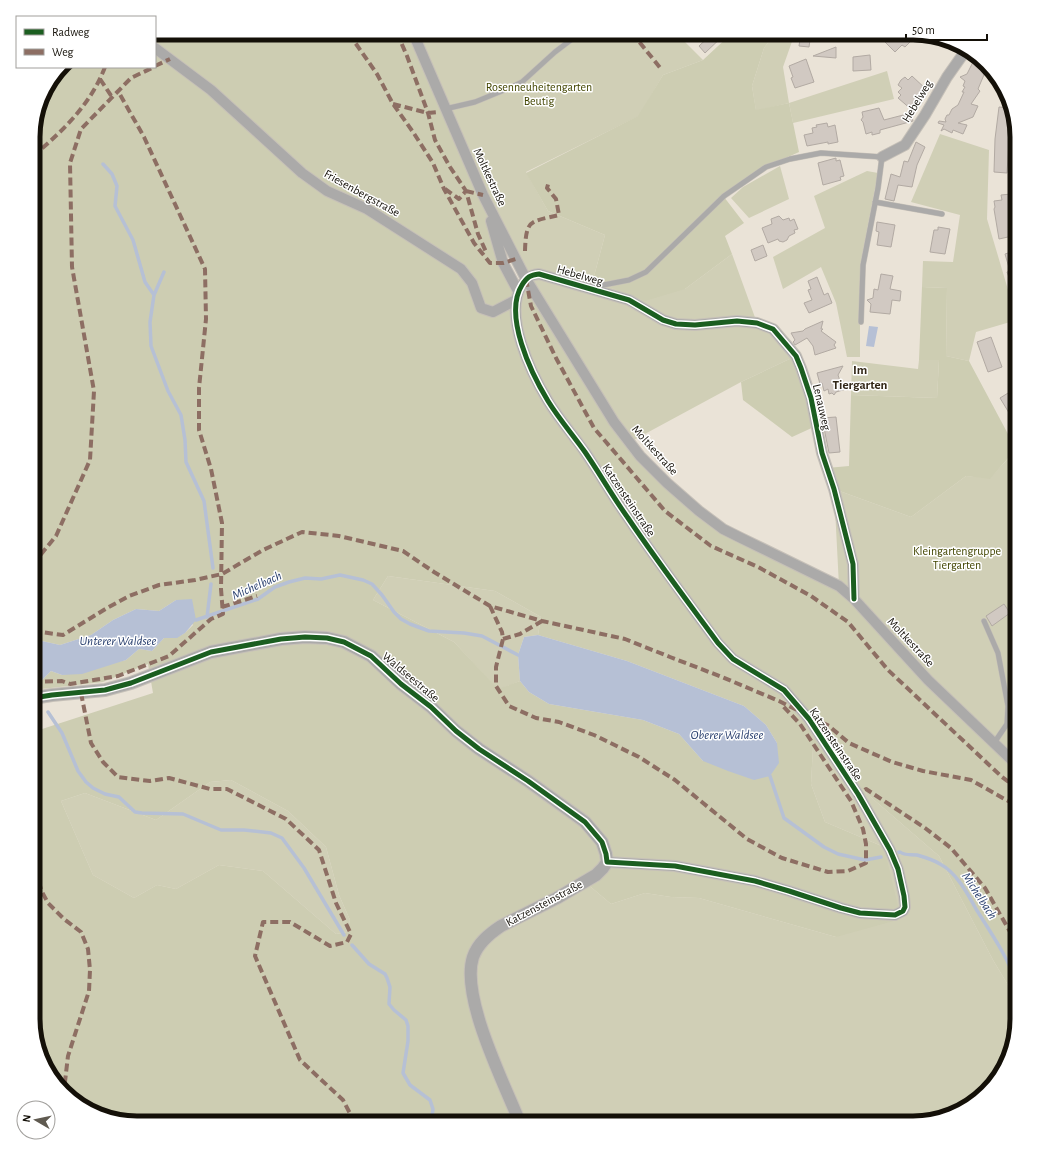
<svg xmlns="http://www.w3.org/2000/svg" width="1050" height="1156" viewBox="0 0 1050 1156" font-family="'Alegreya Sans',sans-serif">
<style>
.green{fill:#d0cfb6}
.forest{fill:#cdcdb2;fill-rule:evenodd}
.water{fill:#b6c0d5}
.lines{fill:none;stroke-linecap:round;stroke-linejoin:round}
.stream{stroke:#b6c0d5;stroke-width:3.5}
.building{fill:#d1c9c2;stroke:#b2aaa3}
.service-casing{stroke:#c6c0b8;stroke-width:6}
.minor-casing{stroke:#c6c0b8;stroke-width:12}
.tertiary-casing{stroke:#c6c0b8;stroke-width:14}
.service{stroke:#abaaa9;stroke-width:5}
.minor{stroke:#abaaa9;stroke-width:10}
.tertiary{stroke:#abaaa9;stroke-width:12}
.quiet{stroke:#8d6e63;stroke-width:4;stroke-dasharray:8 4;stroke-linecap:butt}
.cycleway-casing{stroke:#fff;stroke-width:8}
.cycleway{stroke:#1b5e20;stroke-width:5}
.labels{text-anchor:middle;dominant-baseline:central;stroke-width:3;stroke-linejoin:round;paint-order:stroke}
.park-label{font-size:12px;fill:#424500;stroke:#fff}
.street-label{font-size:12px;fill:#141008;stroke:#fff}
.neighbourhood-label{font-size:13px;font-weight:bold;fill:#322717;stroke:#fff}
.water-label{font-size:13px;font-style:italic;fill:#2a406f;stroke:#fff}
.rim{fill:none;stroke:#141008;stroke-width:5}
</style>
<rect width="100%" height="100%" fill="#eae3d7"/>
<!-- green -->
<path class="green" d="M413,33H676L703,60L663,75L639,116L526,172L548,211L605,235L593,280L685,289L732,254L757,323L773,329L796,356L741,382L630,442L526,279Z
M775,33H795L783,67L789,103L887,71L894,99L793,123L789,103L756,111L752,86L764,48Z
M940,134L989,150L987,219L1017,320L976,332L969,361L946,356L947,288L922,287L923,261L953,262L960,215L911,202Z
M780,166L789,199L749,218L731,198L743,187Z
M867,171L878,173L860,267V357H847L836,303L821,267L783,289L773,257L825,228L814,196Z
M919,360H939L937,398L851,395L852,361L918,369Z
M1017,449V765L839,586L834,489L911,517L966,476L990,478Z
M388,576L495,591L541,617L538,635L524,637L518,655L520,681L498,690L454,642L373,600Z
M813,747L939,856L993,960L1017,1000V1019L1006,1065L976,1101L947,1117L913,1123H520L472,988L481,943L585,882L611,904L645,893L671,897L699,898L836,937L884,847L825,822L811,784Z
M231,780L288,811L326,847L339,895L350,920L347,932L336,934L263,871L219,865L176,889L157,885L134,898L93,875L61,801L85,793L156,820L210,782Z"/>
<!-- forest -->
<path class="forest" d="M155,33H413L483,195L518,291L526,279L614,422L699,511L839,586L1017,765V1000L993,960L939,856L813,747L811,784L825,822L884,847L901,919L836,937L699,898L671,897L645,893L611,904L585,882L481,943L472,988L520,1123H137L91,1112L55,1082L39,1053L33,1019V727L39,730L153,693L148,664L103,682L33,690V681L42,680L51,671L62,675L126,660L139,649L152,651L164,638C180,638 182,636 193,625L176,600L159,611L136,609L113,620L91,635L60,645L42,641H33V130L44,91L62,67H155ZM388,576L495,591L541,617L538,635L627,661L744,706L766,725L777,743L703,761L679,734L643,720L549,704L529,692L520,681L498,689L454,642L373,600ZM231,780L288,811L326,847L339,895L350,920L347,932L336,934L263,871L219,865L176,889L157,885L134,898L93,875L61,801L85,793L156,820L210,782Z
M732,33H775L764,48L752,86L756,110L789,103L799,152L766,167L724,197L744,223L725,236L732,254L685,289L645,301L593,280L605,235L548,211L526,173L638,116L663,75L703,60Z
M922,287L947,288L946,356L969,361L1016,449L990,479L966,476L911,517L834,489L827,468L849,466L851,395L937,398L939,360H919Z
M796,356L816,426L792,437L743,400L741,382Z"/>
<!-- water -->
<path class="water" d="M869,326L878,327L874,347L866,346Z
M192,599L196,620L185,633L177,638H164L152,651L139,649L126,660L82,674L62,675L51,671L42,680L33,681V641H42L60,645L91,635L113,620L136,609L159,611L176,600Z
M538,635L627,661L744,706L766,725L777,743L779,763L770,776L754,780L728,771L703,761L679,734L643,720L549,704L529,692L520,681L518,655L524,637Z"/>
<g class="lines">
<!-- stream -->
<path class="stream" d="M103,164L112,174L117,186L115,206L133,240L145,282L154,295
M164,272L154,295L150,322L151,346L168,391L181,415L185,440L186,462L204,501L213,568
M207,617L211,584
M196,620L258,599L275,587L289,582L305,578L321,579L340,575L363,580L372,584L382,595L394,612L401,619L410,624L429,631L464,633L482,636L518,655
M48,712L62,733L78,771L86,782L93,788L105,794L119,797L135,812L142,813L183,814L221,830H244L271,833L282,838L304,868L344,935
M770,776L784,818L824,847L838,854L865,860L881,857
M896,853L900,852C905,856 911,854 917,855C924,857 934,860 940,864C956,872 968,894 976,909C991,933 1008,957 1017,985
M352,945L369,964L385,974L387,978L390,987L389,1004L394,1010L406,1020L408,1026V1041L403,1073L410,1085L430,1100L433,1109L431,1123"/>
</g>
<!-- building -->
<path class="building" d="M713,33H726L705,53L699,46Z
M801,33H811L809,47L799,46Z
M898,33H919L905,47L902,45L895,52L885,42L892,35L894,37Z
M836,47V58L813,56Z
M870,55L871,70L853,71V57Z
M975,58L983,64L981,68L986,70L978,89L980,91L971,104L978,106L973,117L958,123L967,125L963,134L953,130L952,133L944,129L941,131L944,125L938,123L939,121L946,122L945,119L947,115H949L952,109L958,105L964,92H962L965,87L963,86L965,81L960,77L967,74Z
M806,59L814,82L795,88L791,78L793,77L789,66Z
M912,76L927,90L912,110L898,98L901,95L898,92L902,88L898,85L901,80L905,77L908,80Z
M999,107L1012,108L1017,137V142L1009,141L1007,173L994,172L995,139Z
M879,108L884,120L911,113L913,121L880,130V133L872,135V132L866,134L863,122L861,120L863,117L862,112Z
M827,123L828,127L835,125L838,142L828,144V142L807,146L804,135L813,133L812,128L817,127L816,125Z
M916,142L925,147L917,165L912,187L898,185L894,201L885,199L891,174L900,177L904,161L908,162Z
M836,158V161L840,160L844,176L840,177L841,180L823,185L818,163Z
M1011,194L1017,218V235L999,239L994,209L995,207L994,201L1002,200L1001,195Z
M779,216L783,220L789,218L790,221L794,219L798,229L794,230L795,233L789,236L787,240L783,242L779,241L778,239L768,243L762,228L772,224L771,219Z
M877,222L895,225L891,247L877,245L879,232L876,231Z
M938,227L950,229L945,254L930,252L934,230H938Z
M763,245L767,256L755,261L751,250Z
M1017,250V285L1015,286L1014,281L1010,280L1007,272L1010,271L1005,254Z
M881,274L893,276L890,289L901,291L900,301L892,300L890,314L870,312L871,304L867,300L873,298L874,289L878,290Z
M817,277L824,295L828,293L832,303L809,313L804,303L812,300L808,290L811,289L808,281Z
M823,321L821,329H823L821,331L836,342L834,345L836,348L815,355L813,346L807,338L795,345L793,342L795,340L791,333L803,331L805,329Z
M991,337L1002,367L988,372L977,342Z
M843,366L838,375L841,384L853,387L836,392L834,395L832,393L829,394L828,389L824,391L822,383L820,384L817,373Z
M1013,390L1017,397V426L1000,398Z
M836,417L840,452L829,453L822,418Z
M1004,604L1010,613L992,626L986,616Z"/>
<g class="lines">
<!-- service casing -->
<g class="service-casing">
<path id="service" d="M445,109L475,102L514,86L522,82L555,52L580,33
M875,202L942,214
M593,287L629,280L646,272L724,196L766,167L790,159L821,153L882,157L878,188L863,265L861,322
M984,621L998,653L1008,706L1007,724L994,743"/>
</g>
<!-- minor casing -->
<g class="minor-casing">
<path id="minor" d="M413,33L483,195L526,279L614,422L640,456L667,483L699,511L723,529L741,538L839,586L854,599L928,680L1017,765
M155,48L211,90L302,173L327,191L367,209L461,269L472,283L481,308L493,312L516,300
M882,157L905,145L925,115L947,77L966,50
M491,221L503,263L518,291
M607,862L675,866L755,881L789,891L841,908L860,913L895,915L903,911L905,907L904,896L898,869L890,850L858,794L809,719L784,690L733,659L718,643C688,602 657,561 628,518C613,497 600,474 585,452C573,435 559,419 548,401C531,373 503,315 522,285C527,277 530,275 539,274L629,300L663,320L676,324L695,325L737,321L757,323L773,329L796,356L801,368L811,398L822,453L834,489L853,564L854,599"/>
</g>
<!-- tertiary casing -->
<g class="tertiary-casing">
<path id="tertiary" d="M33,698L52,695L105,690L131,683L211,652L281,639L305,637L327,638L344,642L371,656L401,684L431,707L456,731L479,749L528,781L585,822L602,842L606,854L607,862L603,868L596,875L557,898L501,926C489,934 478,943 473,957C460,997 505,1085 520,1123"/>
</g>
<!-- service -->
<use href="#service" class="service"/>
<!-- minor -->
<use href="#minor" class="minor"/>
<!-- tertiary -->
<use href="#tertiary" class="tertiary"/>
<!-- quiet -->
<path class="quiet" d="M350,33L354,41L377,74L393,104L413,132L433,163L444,189L474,243L490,263H503L516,259
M397,33L407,56L428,113L435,140L450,167L466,191L478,234L487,254
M632,33L662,70
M155,66L170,59
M100,79L112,97
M393,104L428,113L438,112
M33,156C63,131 91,104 105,67
M445,189L459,199L466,191
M466,191L483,195
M525,251C526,219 530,222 559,215L556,199L547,188L549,181
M526,279L531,306L556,358L594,428L665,511L711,546L758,567L811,596L848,622L888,670L1002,777L1017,788
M33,564L56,536L90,460L94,391L72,267L70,163L81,129L131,78L154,67
M490,606L502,632L503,639L496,667V686L509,706L536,718L559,722L594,735L639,757L675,780L747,839L782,858L828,872L848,871L866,863V844L863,829L851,801L800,724L783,706
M222,607L257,596
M33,631L63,635L107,608L129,596L159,585L195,580L222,574L263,550L302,532L339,536L403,551L434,572L490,606L542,621L625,639L670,657L722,677L779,701L829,726L849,743L892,762L923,771L971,780L1017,806
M503,639L520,634L542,621
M33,682L62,681L70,684L118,676L169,656L211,619L223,614L221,589L222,523L211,469L199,430V388L206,319L205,269L144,137L118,91
M81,693L91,743L103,762L118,777L150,781L169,778L210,789H227L286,819L319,850L336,903L351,934L347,942L330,946L290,922H263L255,956L300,1060L343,1100L355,1123
M855,797L866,789L925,828L951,848L985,888L1017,944
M33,846L36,868L41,890L48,903L64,919L81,932L88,949L90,970L89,991L68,1056L64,1090"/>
<!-- cycleway casing -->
<g class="cycleway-casing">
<path id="cycleway" d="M33,698L52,695L105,690L131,683L211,652L281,639L305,637L327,638L344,642L371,656L401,684L431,707L456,731L479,749L528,781L585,822L602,842L606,854L607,862L675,866L755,881L789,891L841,908L860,913L895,915L903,911L905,907L904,896L898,869L890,850L858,794L809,719L784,690L733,659L718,643C688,602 657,561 628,518C613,497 600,474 585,452C573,435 559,419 548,401C531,373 503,315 522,285C527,277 530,275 539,274L629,300L663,320L676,324L695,325L737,321L757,323L773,329L796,356L801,368L811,398L822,453L834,489L853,564L854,599"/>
</g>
<!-- cycleway -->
<use href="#cycleway" class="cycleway"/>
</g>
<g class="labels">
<!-- park labels -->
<g class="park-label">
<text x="539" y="87">Rosenneuheitengarten<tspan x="539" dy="14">Beutig</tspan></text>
<text x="957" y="551">Kleingartengruppe<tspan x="957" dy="14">Tiergarten</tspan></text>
</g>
<!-- street labels -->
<g class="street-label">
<text transform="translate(917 101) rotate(-59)">Hebelweg</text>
<text transform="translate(490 177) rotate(65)">Moltkestraße</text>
<text transform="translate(362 193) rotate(29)">Friesenbergstraße</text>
<text transform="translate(580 275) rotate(16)">Hebelweg</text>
<text transform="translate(822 407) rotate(77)">Lenauweg</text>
<text transform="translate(655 450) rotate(48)">Moltkestraße</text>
<text transform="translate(629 500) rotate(56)">Katzensteinstraße</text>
<text transform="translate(911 642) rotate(47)">Moltkestraße</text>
<text transform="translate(411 677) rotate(40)">Waldseestraße</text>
<text transform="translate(836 744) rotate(56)">Katzensteinstraße</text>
<text transform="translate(544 903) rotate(-28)">Katzensteinstraße</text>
</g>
<!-- neighbourhood labels -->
<g class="neighbourhood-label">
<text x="860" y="370">Im<tspan x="860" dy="15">Tiergarten</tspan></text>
</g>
<!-- water labels -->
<g class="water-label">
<text transform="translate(257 586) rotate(-24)">Michelbach</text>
<text x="118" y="641">Unterer Waldsee</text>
<text x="727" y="735">Oberer Waldsee</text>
<text transform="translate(979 896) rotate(57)">Michelbach</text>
</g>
</g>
<!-- crop -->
<path d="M0 0H1050V1156H0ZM137 40H913A97 97 0 0 1 1010 137V1019A97 97 0 0 1 913 1116H137A97 97 0 0 1 40 1019V137A97 97 0 0 1 137 40Z" fill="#fff" fill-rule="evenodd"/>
<path class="rim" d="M137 40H913A97 97 0 0 1 1010 137V1019A97 97 0 0 1 913 1116H137A97 97 0 0 1 40 1019V137A97 97 0 0 1 137 40Z"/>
<!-- legend -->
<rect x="16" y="16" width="140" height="52" fill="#ffffff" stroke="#a19f9c"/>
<rect x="24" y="29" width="20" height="6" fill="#1b5e20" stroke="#a19f9c"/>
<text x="52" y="36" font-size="12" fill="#141008">Radweg</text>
<rect x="24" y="49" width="20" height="6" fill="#8d6e63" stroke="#a19f9c"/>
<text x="52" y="56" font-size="12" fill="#141008">Weg</text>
<!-- north arrow -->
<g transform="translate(36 1120) rotate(279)"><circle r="19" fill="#ffffff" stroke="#a19f9c"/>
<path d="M0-3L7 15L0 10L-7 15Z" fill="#5f5a50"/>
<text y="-6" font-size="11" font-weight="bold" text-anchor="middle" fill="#141008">N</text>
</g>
<!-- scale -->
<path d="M906 34v6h81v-6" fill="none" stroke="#141008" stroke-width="2"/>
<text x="912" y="34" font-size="12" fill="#141008" stroke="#ffffff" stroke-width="3" paint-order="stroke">50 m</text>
</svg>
